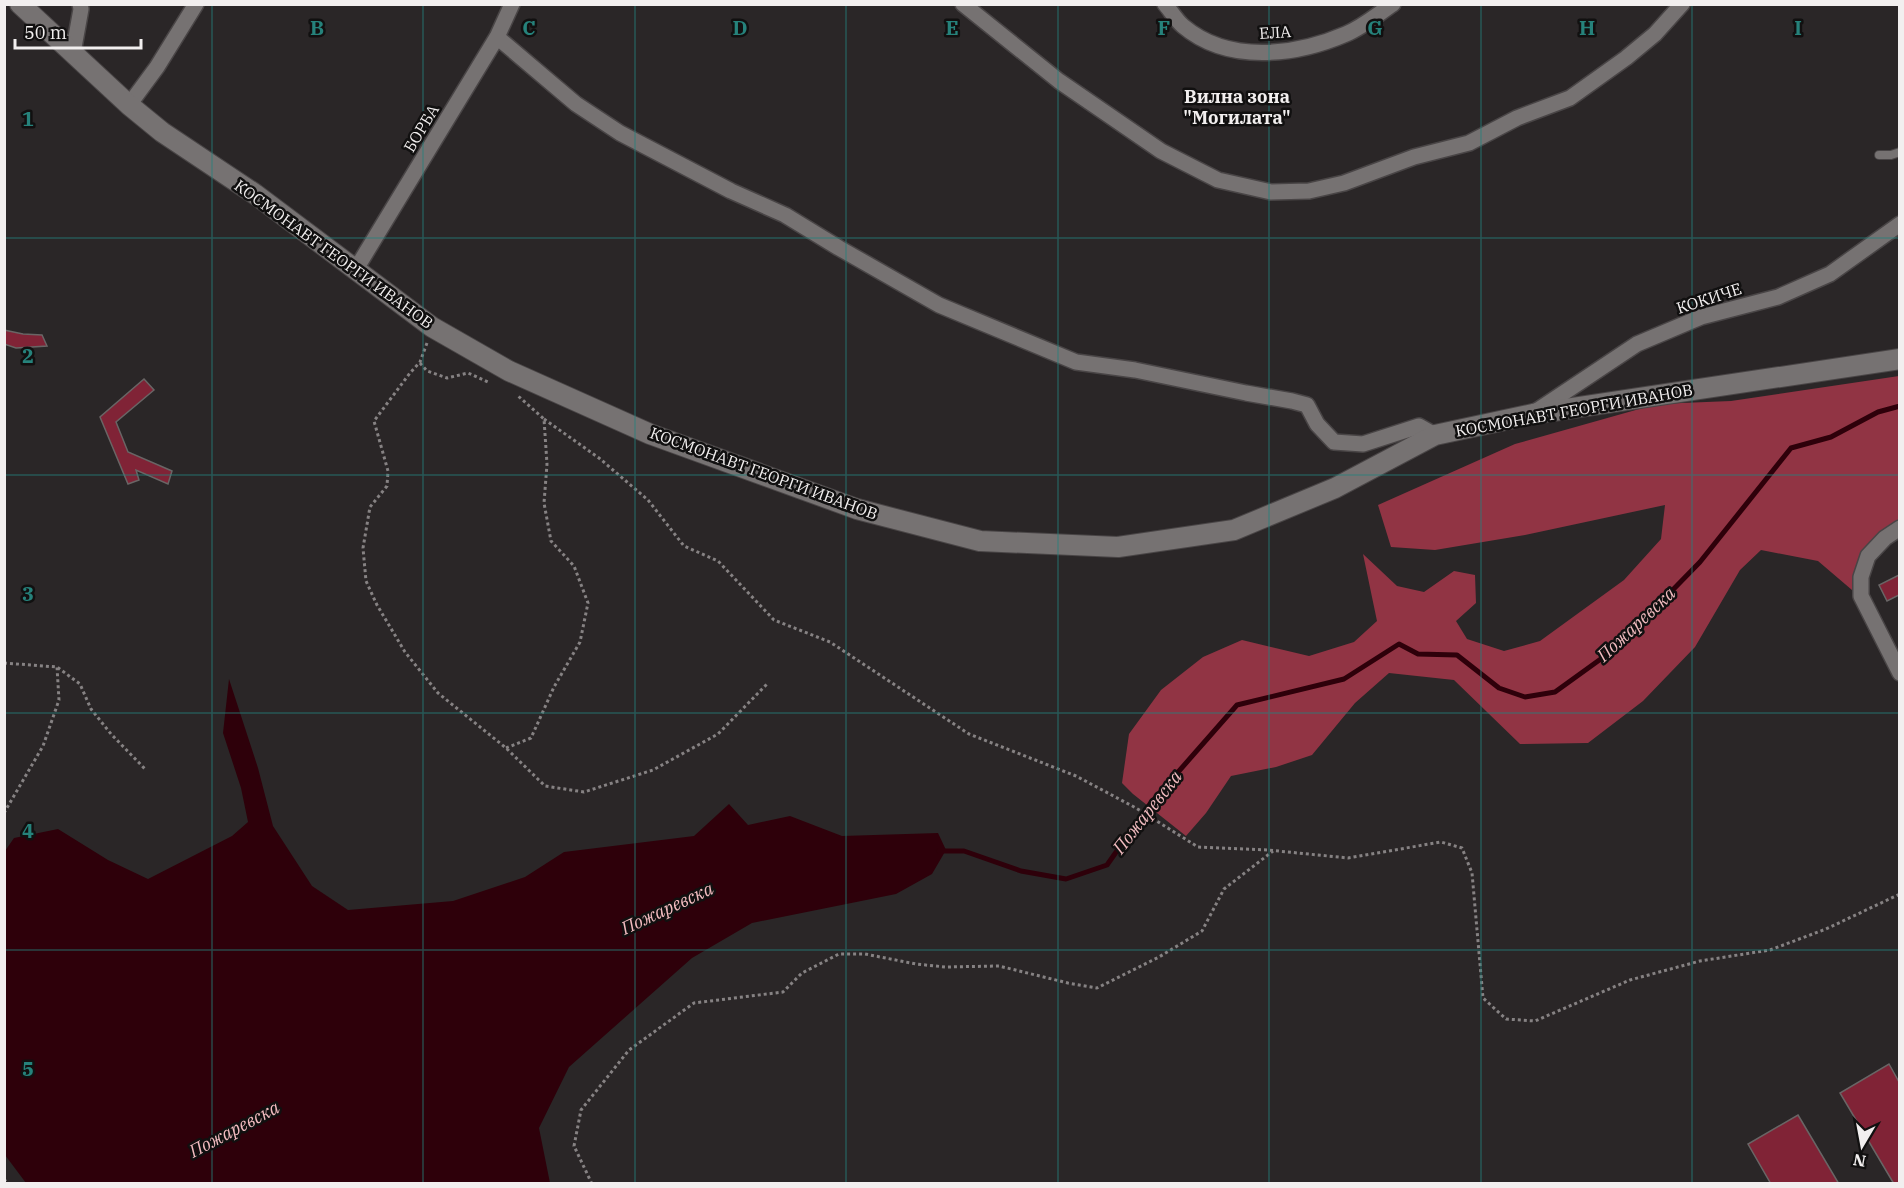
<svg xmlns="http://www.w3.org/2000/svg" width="1904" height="1188" viewBox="0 0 1904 1188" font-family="'IBM Plex Serif',serif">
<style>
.forest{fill:#913444}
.water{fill:#2e000a}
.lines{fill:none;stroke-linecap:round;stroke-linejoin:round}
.stream{stroke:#2e000a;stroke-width:5}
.building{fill:#802336;stroke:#696565;stroke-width:1.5}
.service-casing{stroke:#494546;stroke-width:10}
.minor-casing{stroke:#494546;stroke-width:18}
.tertiary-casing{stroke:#494546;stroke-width:22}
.path{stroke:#868283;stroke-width:3;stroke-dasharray:3 3;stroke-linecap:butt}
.service{stroke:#767272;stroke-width:8}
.minor{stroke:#767272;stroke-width:15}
.tertiary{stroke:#767272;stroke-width:20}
.grid{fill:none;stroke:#26827b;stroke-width:1.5;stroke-opacity:0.55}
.labels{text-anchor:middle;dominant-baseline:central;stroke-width:5;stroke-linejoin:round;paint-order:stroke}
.street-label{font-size:16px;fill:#f2efef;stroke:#111010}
.neighbourhood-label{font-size:18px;font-weight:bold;fill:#f2efef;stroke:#111010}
.water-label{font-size:18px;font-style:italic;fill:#f1bbbf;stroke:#111010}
.grid-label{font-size:20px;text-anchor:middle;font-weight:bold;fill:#26827b;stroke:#111010;stroke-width:5;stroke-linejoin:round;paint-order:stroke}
</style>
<rect width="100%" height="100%" fill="#2a2627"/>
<!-- forest -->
<path class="forest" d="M1899,376V526L1852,590L1818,561L1761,550L1740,570L1695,647L1643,701L1588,743L1520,744L1454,680L1389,673L1355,703L1312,755L1276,767L1231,776L1206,813L1186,836L1133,794L1122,783L1129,734L1161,690L1203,657L1242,640L1309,656L1354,642L1377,621L1363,554L1397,586L1424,592L1454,571L1475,575L1476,603L1456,621L1467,639L1504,651L1540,641L1624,580L1661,539L1665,505L1525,535L1435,550L1391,547L1378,505L1515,444L1657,404L1731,401Z"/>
<!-- water -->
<path class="water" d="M229,679L258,768L273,826L312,886L348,910L453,901L525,877L564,852L694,836L729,804L748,825L790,816L842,836L938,833L946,850L932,874L896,894L752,923L692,958L569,1067L539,1128L550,1183H26L5,1155V851L14,838L58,829L108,860L148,879L232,836L248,822L241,788L223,733Z"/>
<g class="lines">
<!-- stream -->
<path class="stream" d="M939,851H964L1021,871L1066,879L1107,865L1150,804L1237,705L1344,679L1399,644L1418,654L1457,655L1499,688L1525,697L1555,692L1616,648L1700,562L1791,448L1831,437L1878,412L1900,406"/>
</g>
<!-- building -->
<path class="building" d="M4,330L23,334L42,335L47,346L16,348L4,344Z
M144,379L154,390L116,422L128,452L172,471L168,484L136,470L139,480L128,484L100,417Z
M1899,575V595L1887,601L1879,585Z
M1889,1064L1899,1082V1184H1894L1840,1093Z
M1798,1115L1839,1184H1771L1748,1144Z"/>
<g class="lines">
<!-- service casing -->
<g class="service-casing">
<path id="service" d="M1879,155H1891L1900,152"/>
</g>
<!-- minor casing -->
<g class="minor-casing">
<path id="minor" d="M963,4L1059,81L1161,151L1218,180L1271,192L1309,191L1344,183L1414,157L1469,143L1517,118L1570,98L1626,58L1655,34L1682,4
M1165,4C1171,11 1176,20 1183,26C1228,64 1295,56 1346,34C1363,27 1378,14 1393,4
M497,37L576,104L620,133L731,191L785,215L839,248L939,305L1076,362L1135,370L1246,393L1292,401L1307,405L1317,424L1334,442L1363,444L1419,426L1435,435
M73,53L81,9L80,4
M129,105L157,67L196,4
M356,269L497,37L512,4
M1535,412L1637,344L1701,317L1778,297L1830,274L1900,224
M1900,528L1885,538L1868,556L1861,577V596L1900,673"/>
</g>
<!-- tertiary casing -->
<g class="tertiary-casing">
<path id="tertiary" d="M20,4L129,105L162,132L255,194L432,327L509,371L650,434L857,509L980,541L1118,547L1234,530L1335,488L1435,435L1533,414L1900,359"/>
</g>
<!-- path -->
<path class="path" d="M427,343L420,362L410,373L374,421L388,471L387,486L370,507L363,548L366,581L377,605L405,652L438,693L506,748L545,786L584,792L653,770L718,734L768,683
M420,363L427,371L447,378L468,373L490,383
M544,419L599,458L648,500L684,546L718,561L774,620L830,642L969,734L1076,776L1136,808L1198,847L1268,850L1348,858L1441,842L1462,848L1472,873L1483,998L1506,1019L1535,1021L1630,980L1700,961L1770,950L1826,929L1900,894
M4,663L57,667L80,684L91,709L111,734L146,770
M506,748L531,738L554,687L580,642L588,603L574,566L551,541L544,503L547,464L544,419L518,396
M4,813L43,746L59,700L57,667
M4,1179L8,1184
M592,1184L574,1146L581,1110L629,1050L694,1003L783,992L802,973L839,954H865L916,964L945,967L999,966L1068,983L1097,988L1159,957L1202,931L1224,889L1273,851"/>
<!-- service -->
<use href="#service" class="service"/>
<!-- minor -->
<use href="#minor" class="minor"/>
<!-- tertiary -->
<use href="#tertiary" class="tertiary"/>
</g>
<!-- grid -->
<path class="grid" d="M212,4V1184M423,4V1184M635,4V1184M846,4V1184M1058,4V1184M1269,4V1184M1481,4V1184M1692,4V1184M4,238H1900M4,475H1900M4,713H1900M4,950H1900"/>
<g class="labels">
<!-- street labels -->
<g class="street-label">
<text transform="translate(1275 32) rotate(-4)">ЕЛА</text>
<text transform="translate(421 128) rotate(-59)">БОРБА</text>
<text transform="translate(334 254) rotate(36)">КОСМОНАВТ ГЕОРГИ ИВАНОВ</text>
<text transform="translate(1709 298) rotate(-18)">КОКИЧЕ</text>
<text transform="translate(1574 410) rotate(-10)">КОСМОНАВТ ГЕОРГИ ИВАНОВ</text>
<text transform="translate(764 473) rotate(20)">КОСМОНАВТ ГЕОРГИ ИВАНОВ</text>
</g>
<!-- neighbourhood labels -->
<g class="neighbourhood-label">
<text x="1237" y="96">Вилна зона<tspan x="1237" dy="21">"Могилата"</tspan></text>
</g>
<!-- water labels -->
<g class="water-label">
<text transform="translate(1636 624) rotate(-43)">Пожаревска</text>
<text transform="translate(1147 812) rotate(-52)">Пожаревска</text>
<text transform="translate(667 908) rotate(-25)">Пожаревска</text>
<text transform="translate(234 1129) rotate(-28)">Пожаревска</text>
</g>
</g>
<g class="grid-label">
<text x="317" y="35">B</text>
<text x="529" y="35">C</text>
<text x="740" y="35">D</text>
<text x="952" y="35">E</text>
<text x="1164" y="35">F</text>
<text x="1375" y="35">G</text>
<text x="1587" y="35">H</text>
<text x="1798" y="35">I</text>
<text x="28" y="126">1</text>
<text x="28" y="363">2</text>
<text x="28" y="601">3</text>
<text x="28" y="838">4</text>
<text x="28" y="1076">5</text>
</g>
<!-- border -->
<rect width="1904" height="1188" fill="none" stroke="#f2efef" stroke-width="12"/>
<!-- north arrow -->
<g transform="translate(1862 1146) rotate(190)" stroke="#111010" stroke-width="4.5" paint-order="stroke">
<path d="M0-4.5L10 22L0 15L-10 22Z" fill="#f2efef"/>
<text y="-9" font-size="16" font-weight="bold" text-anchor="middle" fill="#f2efef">N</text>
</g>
<!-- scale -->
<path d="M15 39v9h126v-9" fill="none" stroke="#f2efef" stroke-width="3"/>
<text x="24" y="39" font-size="18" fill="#f2efef" stroke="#111010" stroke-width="4.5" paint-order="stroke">50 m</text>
</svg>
